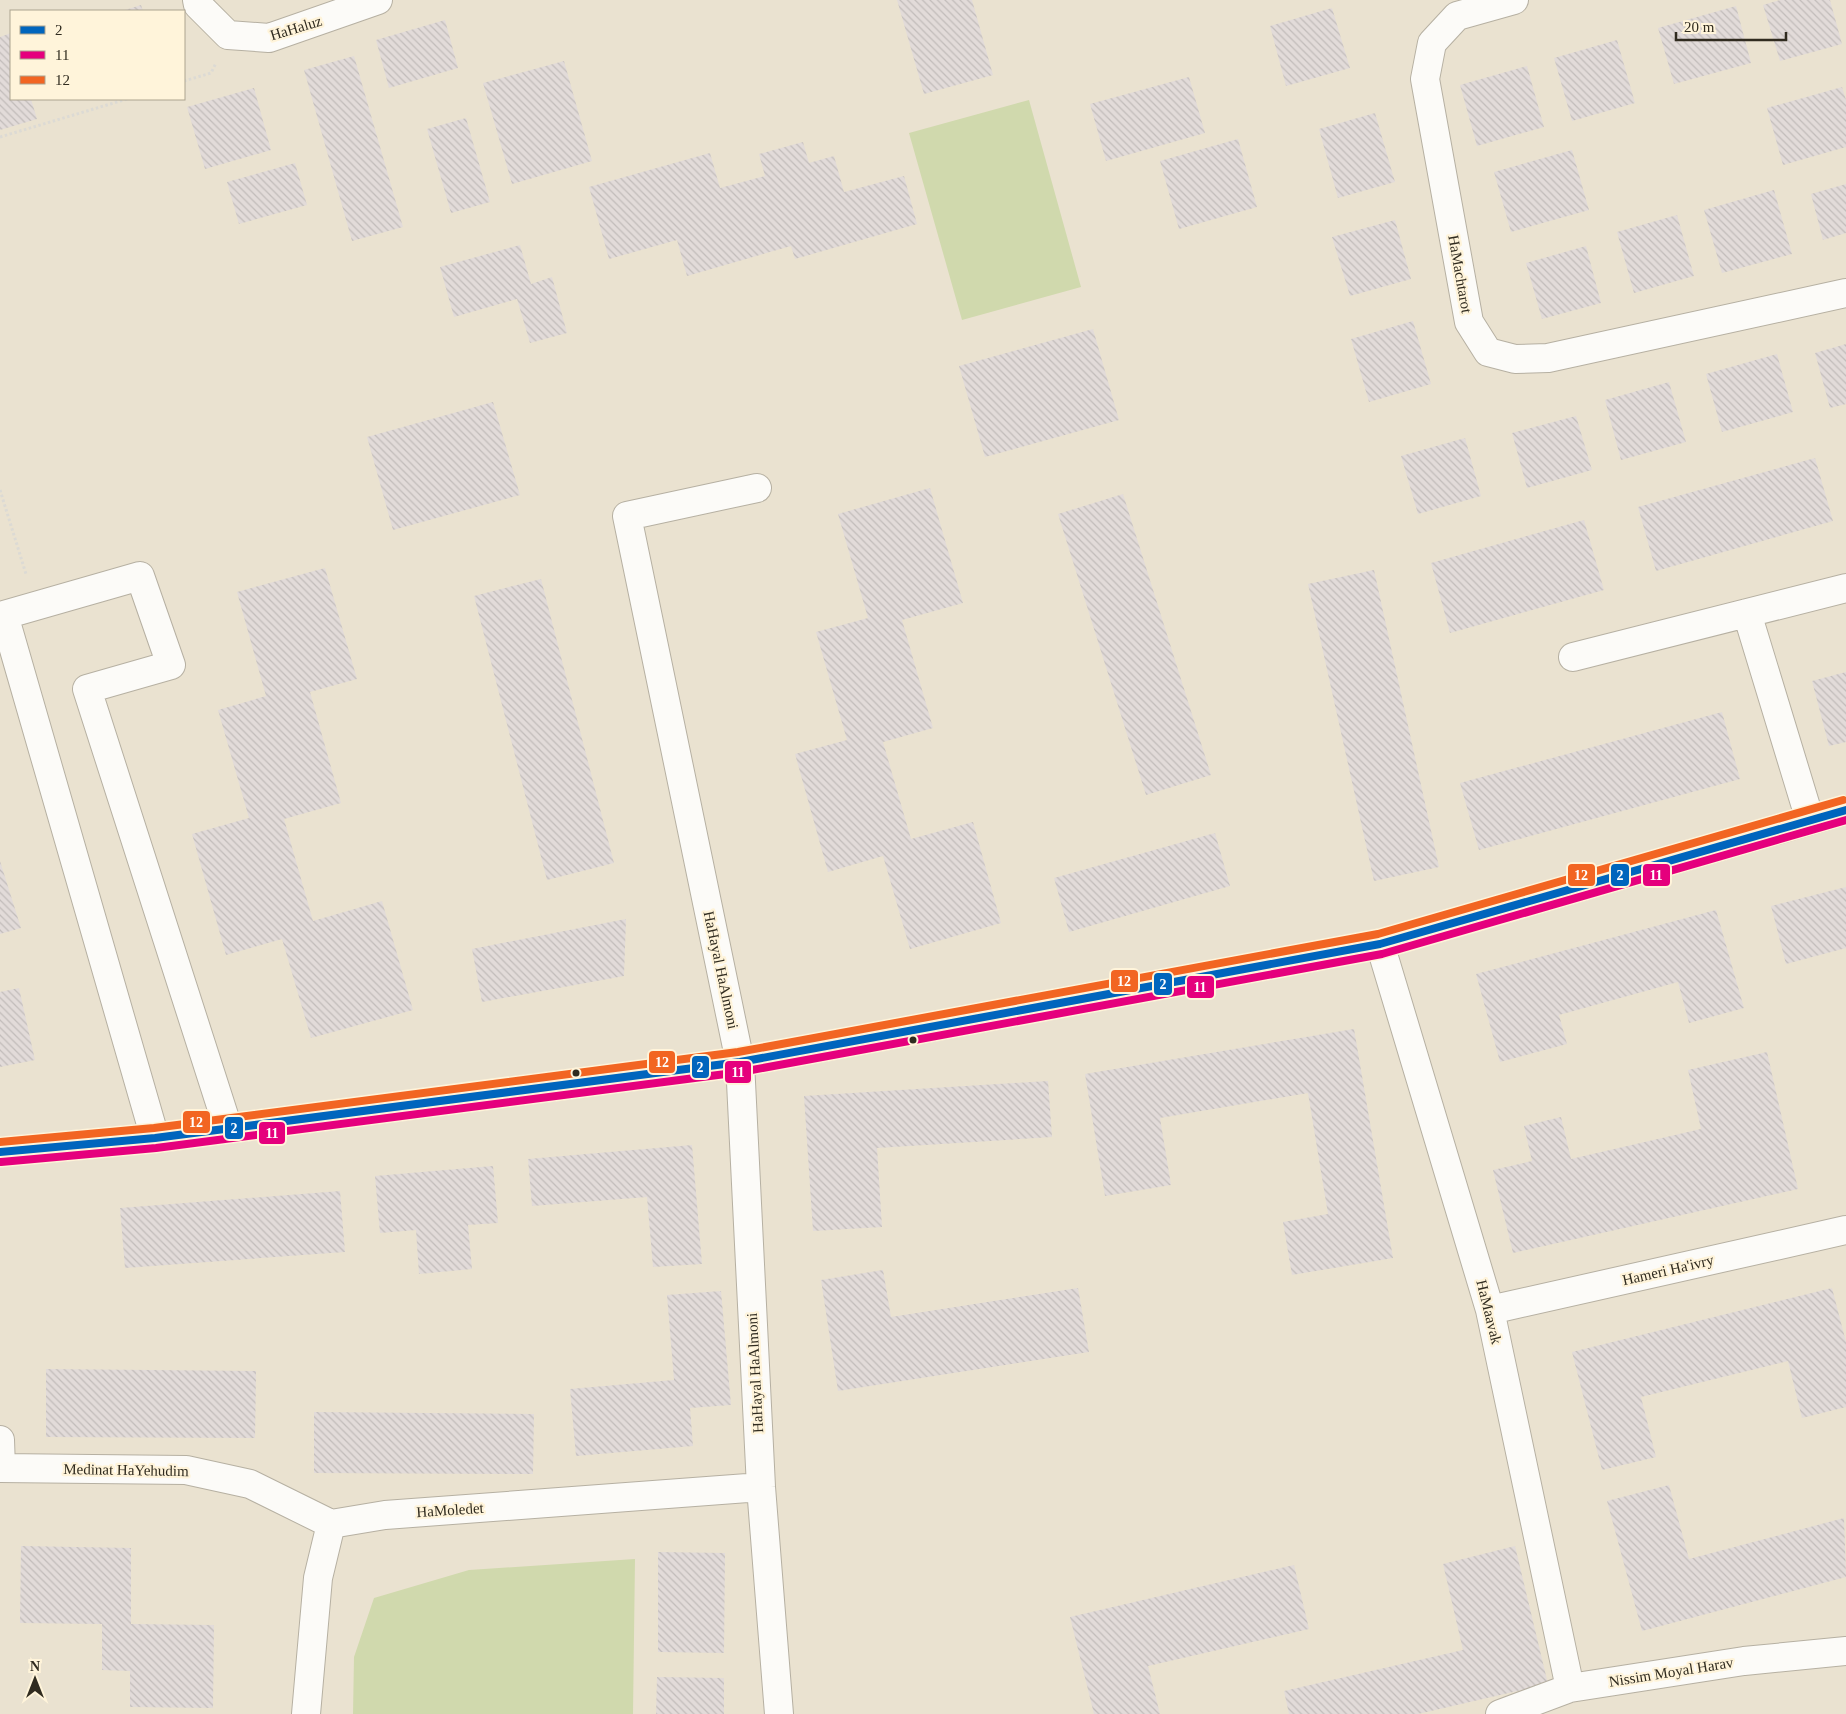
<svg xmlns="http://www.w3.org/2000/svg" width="1846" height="1714" viewBox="0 0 1846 1714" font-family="'Times New Roman',serif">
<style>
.green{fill:#d0d9ad}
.building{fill:url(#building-back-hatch)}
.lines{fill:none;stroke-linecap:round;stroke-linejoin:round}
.minor-casing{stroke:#b6b0a2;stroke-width:30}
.path{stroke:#dcdad4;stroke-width:3;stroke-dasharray:2.5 2.5;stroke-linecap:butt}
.minor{stroke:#fcfbf8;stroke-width:28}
.bus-1-casing{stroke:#fff4da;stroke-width:11}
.bus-2-casing{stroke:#fff4da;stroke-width:11}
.bus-3-casing{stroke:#fff4da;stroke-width:11}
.bus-1{stroke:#0065bd;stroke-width:8}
.bus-2{stroke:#e5007d;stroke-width:8}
.bus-3{stroke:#f26522;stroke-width:8}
.bus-dot{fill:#302b1f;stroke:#fff4da;stroke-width:2}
.labels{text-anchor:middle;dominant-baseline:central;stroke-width:4.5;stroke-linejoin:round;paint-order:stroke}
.street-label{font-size:15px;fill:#302b1f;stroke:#fff4da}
.line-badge{stroke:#fff4da;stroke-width:2}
.badge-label{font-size:14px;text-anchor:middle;font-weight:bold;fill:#fff}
</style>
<defs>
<pattern id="building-back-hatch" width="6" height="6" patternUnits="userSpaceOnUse" patternTransform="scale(1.25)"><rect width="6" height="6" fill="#e2dbd9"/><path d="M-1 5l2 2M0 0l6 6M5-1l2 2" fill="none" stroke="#c2bcba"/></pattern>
</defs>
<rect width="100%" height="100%" fill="#eae2d0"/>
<!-- green -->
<path class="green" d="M1029,100L1081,287L962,320L909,133Z
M635,1559L633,1714H353L354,1657L374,1598L469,1570Z"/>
<!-- building -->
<path class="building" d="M897,0H972L993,75L924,94Z
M1780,0H1830L1842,44L1780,61L1763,5Z
M141,5L143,11H122Z
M1736,6L1751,63L1674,84L1658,28Z
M1332,8L1350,68L1286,86L1270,26Z
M445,20L458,68L389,88L376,40Z
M11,33V99H31L37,119L0,130V37Z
M1617,40L1635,103L1572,121L1554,58Z
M354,56L403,227L352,241L304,70Z
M564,61L592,161L512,184L483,83Z
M1527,66L1544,127L1477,146L1460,85Z
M1189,77L1205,133L1106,161L1090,104Z
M1842,87L1846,100V147L1783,165L1767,108Z
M254,88L271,150L205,169L187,107Z
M1375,113L1395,182L1338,198L1319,129Z
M466,118L490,202L451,213L427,129Z
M1238,139L1257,207L1179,229L1160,161Z
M803,142L809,163L834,156L844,192L904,176L917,224L795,259L791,246L687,276L677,240L609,259L589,187L710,153L720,188L765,176L759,154Z
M1572,150L1589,210L1511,232L1494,172Z
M295,163L307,205L239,224L227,182Z
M1846,184V233L1823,240L1811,194Z
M1774,190L1792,254L1722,273L1704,210Z
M1677,215L1694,276L1634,293L1617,232Z
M1395,220L1411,279L1350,296L1332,237Z
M520,245L531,284L552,277L567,333L530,343L517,299L454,317L440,267Z
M1586,246L1601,303L1542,319L1526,263Z
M1413,321L1431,384L1369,402L1351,339Z
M1093,329L1119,420L985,457L959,366Z
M1846,344V404L1830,408L1815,353Z
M1777,354L1793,412L1722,432L1706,374Z
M1669,382L1686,442L1621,460L1605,400Z
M493,402L520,495L393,530L367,437Z
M1576,416L1592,470L1527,488L1512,433Z
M1465,438L1481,496L1418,514L1401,456Z
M1815,458L1833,521L1656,571L1638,507Z
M930,488L963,603L902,620L933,728L883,742L911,839L973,822L1001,923L910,949L883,856L828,872L795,754L847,740L816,632L868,618L838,514Z
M1123,494L1211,775L1146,795L1058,514Z
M1584,520L1604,590L1450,633L1431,563Z
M325,568L357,679L310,692L341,803L284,819L313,921L382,901L413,1010L311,1038L282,939L226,955L192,834L249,818L218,710L266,696L237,592Z
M1374,570L1439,867L1374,881L1308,584Z
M541,579L614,863L547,880L474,596Z
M1846,672V742L1829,746L1812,681Z
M1722,712L1740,779L1479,850L1460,783Z
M1215,833L1230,886L1069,932L1054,878Z
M0,861L21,928L0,934Z
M1846,887V948L1786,964L1771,906Z
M1716,910L1744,1008L1689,1023L1678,982L1559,1015L1567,1044L1500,1062L1476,974Z
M626,919L624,976L482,1002L472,949Z
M19,988L35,1060L0,1067V992Z
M1354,1029L1393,1258L1292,1275L1283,1222L1328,1214L1308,1093L1160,1118L1171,1185L1105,1196L1085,1074Z
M1767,1052L1798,1189L1513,1253L1493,1170L1532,1161L1524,1126L1561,1117L1571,1159L1701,1129L1688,1070Z
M1048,1081L1052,1137L877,1148L882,1227L813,1231L804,1096Z
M692,1145L702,1264L653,1267L647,1197L532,1206L528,1159Z
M493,1166L498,1223L468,1225L472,1269L419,1274L416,1230L380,1233L375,1176Z
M340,1191L345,1252L125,1268L120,1208Z
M883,1270L891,1317L1078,1288L1089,1352L838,1391L821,1280Z
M1832,1288L1846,1342V1407L1802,1418L1788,1361L1641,1397L1656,1457L1602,1470L1572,1352Z
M721,1291L731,1405L690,1408L693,1446L576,1456L570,1389L674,1380L667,1295Z
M46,1369L256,1371L255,1438L46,1437Z
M314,1412L534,1414L533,1474L314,1473Z
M1669,1485L1689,1559L1844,1518L1846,1577L1642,1631L1607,1501Z
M21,1546L131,1548V1624L214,1625L213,1708L130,1707V1671L102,1670V1624L20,1623Z
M1515,1546L1548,1684L1418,1714H1289L1284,1691L1463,1650L1443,1564Z
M658,1552L725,1553L724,1653L658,1652Z
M1294,1565L1309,1629L1148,1666L1160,1714H1094L1070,1617Z
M657,1677L724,1678V1714H656Z"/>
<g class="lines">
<!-- minor casing -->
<g class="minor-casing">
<path id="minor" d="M197,0L198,5L228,35L269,38L378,0
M1514,0L1457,16L1432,43L1425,79L1469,322L1488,352L1515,359L1548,358L1846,293
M757,488L627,516L740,1062L761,1487L779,1714
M1747,613L1810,820
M1573,657L1846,588
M1380,944L1490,1310L1570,1688
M155,1138L4,615L140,576L171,665L87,689L228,1128
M0,1152L155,1138L740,1062L1380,944L1846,810
M1490,1310L1846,1230
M0,1440L1,1468
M0,1468L186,1470L250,1484L331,1524
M306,1714L318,1578L331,1524L385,1515L761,1487
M1500,1714L1570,1688L1744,1661L1846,1651"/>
</g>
<!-- path -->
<path class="path" d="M184,81L211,73L216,63
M0,137L127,99
M0,490L26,574"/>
<!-- minor -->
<use href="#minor" class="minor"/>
<!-- bus-1 casing -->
<g class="bus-1-casing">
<path id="bus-1" d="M0,1152L155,1138L740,1062L1380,944L1846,810"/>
</g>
<!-- bus-2 casing -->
<g class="bus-2-casing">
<path id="bus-2" d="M1,1162L156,1148L741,1072L1382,954L1846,820"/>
</g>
<!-- bus-3 casing -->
<g class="bus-3-casing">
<path id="bus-3" d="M0,1142L154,1128L738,1052L1378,934L1843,800"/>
</g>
<!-- bus-1 -->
<use href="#bus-1" class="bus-1"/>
<!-- bus-2 -->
<use href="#bus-2" class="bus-2"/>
<!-- bus-3 -->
<use href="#bus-3" class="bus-3"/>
</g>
<!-- markers -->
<g class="bus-dot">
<circle cx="913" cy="1040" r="4.5"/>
<circle cx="576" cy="1073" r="4.5"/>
</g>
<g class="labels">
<!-- street labels -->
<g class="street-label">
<text transform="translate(296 28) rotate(-17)">HaHaluz</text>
<text transform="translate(1460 274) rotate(80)">HaMachtarot</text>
<text transform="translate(721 970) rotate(78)">HaHayal HaAlmoni</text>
<text transform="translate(1668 1270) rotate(-13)">Hameri Ha'ivry</text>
<text transform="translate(1489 1312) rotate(76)">HaMaavak</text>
<text transform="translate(755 1373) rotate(-93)">HaHayal HaAlmoni</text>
<text transform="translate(126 1470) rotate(1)">Medinat HaYehudim</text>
<text transform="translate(450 1510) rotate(-4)">HaMoledet</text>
<text transform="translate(1671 1672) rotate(-9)">Nissim Moyal Harav</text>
</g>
</g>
<g class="line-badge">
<rect x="1642" y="863" width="29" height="24" rx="5" fill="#e5007d"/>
<rect x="1610" y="863" width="20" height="24" rx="5" fill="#0065bd"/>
<rect x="1567" y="863" width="29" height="24" rx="5" fill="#f26522"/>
<rect x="1110" y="969" width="29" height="24" rx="5" fill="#f26522"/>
<rect x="1153" y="972" width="20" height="24" rx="5" fill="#0065bd"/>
<rect x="1186" y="975" width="29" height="24" rx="5" fill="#e5007d"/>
<rect x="648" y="1050" width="28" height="24" rx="5" fill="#f26522"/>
<rect x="691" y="1055" width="19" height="24" rx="5" fill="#0065bd"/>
<rect x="724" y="1060" width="28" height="24" rx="5" fill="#e5007d"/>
<rect x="182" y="1110" width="29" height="24" rx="5" fill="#f26522"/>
<rect x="224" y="1116" width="20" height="24" rx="5" fill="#0065bd"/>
<rect x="258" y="1121" width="28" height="24" rx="5" fill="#e5007d"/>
</g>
<g class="badge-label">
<text x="1656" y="880">11</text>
<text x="1620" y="880">2</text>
<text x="1581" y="880">12</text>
<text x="1124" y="986">12</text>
<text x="1163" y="989">2</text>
<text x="1200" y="992">11</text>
<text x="662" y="1067">12</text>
<text x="700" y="1072">2</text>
<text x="738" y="1077">11</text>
<text x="196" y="1127">12</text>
<text x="234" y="1133">2</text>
<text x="272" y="1138">11</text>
</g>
<!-- legend -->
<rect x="10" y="10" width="175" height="90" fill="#fff4da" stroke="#aca48f"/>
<rect x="20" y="26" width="25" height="8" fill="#0065bd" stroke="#aca48f"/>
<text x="55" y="35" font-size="15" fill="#302b1f">2</text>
<rect x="20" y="51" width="25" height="8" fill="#e5007d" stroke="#aca48f"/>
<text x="55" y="60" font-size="15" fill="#302b1f">11</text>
<rect x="20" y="76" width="25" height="8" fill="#f26522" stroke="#aca48f"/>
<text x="55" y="85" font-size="15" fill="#302b1f">12</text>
<!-- north arrow -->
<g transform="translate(35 1679)" stroke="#fff4da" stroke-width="4" paint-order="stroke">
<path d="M0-4L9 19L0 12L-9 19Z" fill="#302b1f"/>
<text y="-8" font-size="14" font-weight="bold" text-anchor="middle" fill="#302b1f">N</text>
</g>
<!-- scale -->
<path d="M1676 32v8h110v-8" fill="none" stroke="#302b1f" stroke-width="2.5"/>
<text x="1684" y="32" font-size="15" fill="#302b1f" stroke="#fff4da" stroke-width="4" paint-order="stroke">20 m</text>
</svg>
